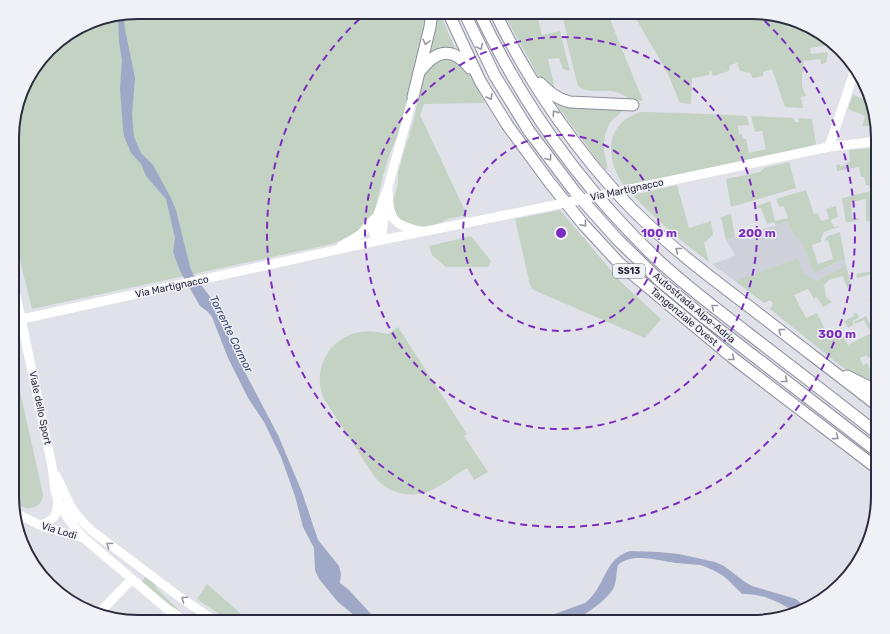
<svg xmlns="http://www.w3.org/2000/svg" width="890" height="634" viewBox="0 0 890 634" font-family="Rubik,sans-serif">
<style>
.built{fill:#cfd1da}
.green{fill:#c3d2c3}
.water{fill:#9fa8c6}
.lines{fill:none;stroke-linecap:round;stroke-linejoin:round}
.highway-casing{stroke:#8a8d9e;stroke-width:13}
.secondary{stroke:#fff;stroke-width:9}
.highway{stroke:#fff;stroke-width:11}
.secondary-bridge{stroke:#fff;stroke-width:9}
.oneway{stroke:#95969f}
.ring{fill:none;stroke:#7b2cbf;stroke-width:2;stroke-dasharray:7 5}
.labels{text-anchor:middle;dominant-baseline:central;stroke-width:3;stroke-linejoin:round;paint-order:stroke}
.shield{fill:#f0f1f6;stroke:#666876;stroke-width:1}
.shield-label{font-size:9px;font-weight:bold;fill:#2b2d3f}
.street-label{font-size:10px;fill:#2b2d3f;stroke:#f0f1f6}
.water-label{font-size:11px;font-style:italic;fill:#384370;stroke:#f0f1f6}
.rim{fill:none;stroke:#2b2d3f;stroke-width:2}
.centre{fill:#7b2cbf;stroke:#f0f1f6;stroke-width:2}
.ring-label{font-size:12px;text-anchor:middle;font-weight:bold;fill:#7b2cbf;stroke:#f0f1f6;stroke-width:3;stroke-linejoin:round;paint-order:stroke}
</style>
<rect width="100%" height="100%" fill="#e1e2e9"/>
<!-- built -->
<path class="built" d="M788,222L794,236L801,241L812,269L820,271L845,259L846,265L773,303L770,300L764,303L712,264L730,258L735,255L726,240L783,223V224Z"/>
<!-- green -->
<path class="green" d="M138,12H428L400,132C389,151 384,172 379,193C377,200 376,210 373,217C364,231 347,238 332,244L32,309L19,257L17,258L13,240V122L29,75L55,43L97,19Z
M436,12H439L457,52L428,55Z
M503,12H555V15L538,20L542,35L560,31L570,71L563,69L559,58L548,59L556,93L544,83L537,74Z
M562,12H607L643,101C630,101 629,97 619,93C605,87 590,96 578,86L566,38L567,36Z
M632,12H760L784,18L785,23L787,24L788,28L807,26L829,38L831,41L828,42L824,46L810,48L811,54L828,52L826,63L821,64L820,59L803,61L804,71L802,72V86L806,96L801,97L803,108L785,107L772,69L763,72V76L753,78L750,73L740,71L737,63L730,65L729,71L713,76L711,71L709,72L710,75L692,78L691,104L680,103L667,72Z
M447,58C467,60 476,87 485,103L424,104L420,115L467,215L448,219L437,225L420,227L405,224L394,214L393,201L398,184V172L414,119L422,80L425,73L434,63Z
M853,95L870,101C873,113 878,123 878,135H874V131L871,126H862L865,116L848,109Z
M554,101L623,110C620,115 614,117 610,123C604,133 603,145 605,157C606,161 608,165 607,169H605L598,161Z
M641,112L684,113L747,116L749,125L738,126L739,135L742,134L743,139H746L749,153L766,149L762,131L755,132L751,116L793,118L795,122H799L798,118L812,119L816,144L807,147L624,186C605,159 604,123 641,112Z
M878,148V218L866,222V199L851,202L852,218H859V220L846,223L842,198L871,191L869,185H866L864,177H861L859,167L837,171L836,165L840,164V166L846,165V163L850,162L849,150Z
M789,162L796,188L731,207L726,179L760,172L764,168Z
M677,185L689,228L711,221L713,235L704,243L709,262C682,242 656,220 633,195Z
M806,190L814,214L818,213L821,221L829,219L826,209L836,206L838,217L831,220L832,225L834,224V227L839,226V227L824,232L821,239V242L812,245L818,264L833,259L828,240L825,241V239L828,236L840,232L845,259L817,272L814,271L812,269L801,241L794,236L788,222L775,225L774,222L767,224L761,208H758L757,206L770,201L775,221L788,218L784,206L779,207L776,199Z
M560,210L620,281L661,319L645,338L538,292L532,289L530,285L515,219Z
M731,214L735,237L726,240L721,217Z
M471,236L491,261L488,267H446L432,255L429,246Z
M798,258L803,273L816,281L846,265L851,285L847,288L843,276L829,280L824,285L826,297L832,302L823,307L817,297L814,299L808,289L794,295L806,318L817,313L826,331L834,338L842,334L848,345L871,333L864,320L855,324L854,322L866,316C872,330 881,339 876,353L868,358L867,355L860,358L863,365L867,363L871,372L878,369V387L842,367L770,309L773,303L770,300L764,303L736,281Z
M873,271V274L857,278L856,274Z
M878,298V324L869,300Z
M857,313L859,317L853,321V325L848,328L844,321L854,316L853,314Z
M398,327L467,434L464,436L488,472L474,480L467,468C455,475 443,485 430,491C410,499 386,493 374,476L324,399C311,371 329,337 360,332C370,330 378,332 388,334Z
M13,360L43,494C43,503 35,510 25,508C21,506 17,503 13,501Z
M145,577L155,584L156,588L187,618L186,619L141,583Z
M207,584L240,613L248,622H244L237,615L229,621L197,599Z
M193,610L209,622H193L190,620L193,615Z"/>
<!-- water -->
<path class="water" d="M125,14L124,21L125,29L135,78L132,114L134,137L141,153L153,165L171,198L176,210L190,267L193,274L211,298L238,359L278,435L302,492L318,540L339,566L341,574L340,583L349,590L371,614L382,622H362L338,602L319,579L315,570L314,548L303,527L295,496L281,457L264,422L248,398L228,358L212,317L208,312L200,306L180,271L173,252L175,238L166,199L146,176L141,164L131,153L124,136L123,129L120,89L122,60L119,42L118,15Z
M630,551L659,552L679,554L715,562L724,566L745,582L752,586L796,599L807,609L795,612C779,602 761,593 742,594C739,591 736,588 733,585C725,575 712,569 700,565C692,564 684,564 676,563C659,561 633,552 618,565C616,572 617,580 614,587C609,599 580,620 567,622C556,623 543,622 532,622L585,603C606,587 603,559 630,551Z"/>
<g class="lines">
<!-- highway casing -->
<g class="highway-casing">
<path id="highway" d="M448,12L480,81L508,126L550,183L583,224L619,263L733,358L878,469
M464,12L495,76L529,131L575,192L617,239L660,281L706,319L878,452
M479,12C523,106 584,190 659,261C687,287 718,310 749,334C792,367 835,400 878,434
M495,12C528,81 579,156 633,210C669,246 710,277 751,308C793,341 836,373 878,406
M421,70C437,49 453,47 470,68
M540,83C549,92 557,99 570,102L633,105
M413,97L430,27L432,12
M847,376L869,387L878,390"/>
</g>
<!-- secondary -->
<path class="secondary" d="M829,147L855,70
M645,186L829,147L878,141
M388,190C389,219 392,225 421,231
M377,241L373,231L374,225L388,187L413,97
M377,241L382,234L386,204
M341,246L361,234L374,219
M13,281L52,466L55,490L58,502L67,517L75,528L85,539L166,608L187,622
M36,316L377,241L545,207
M56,475L70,505L79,518L92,531L177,595L216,622
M13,512L44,527L84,538
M43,524C55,520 57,514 58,502
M98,614L132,579"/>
<!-- highway -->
<use href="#highway" class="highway"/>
<!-- secondary-bridge -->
<path class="secondary-bridge" d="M545,207L645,186
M13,321L36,316"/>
</g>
<!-- one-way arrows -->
<defs><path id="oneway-chevron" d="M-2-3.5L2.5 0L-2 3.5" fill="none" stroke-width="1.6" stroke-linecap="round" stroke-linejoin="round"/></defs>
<g class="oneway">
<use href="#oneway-chevron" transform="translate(426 42) rotate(103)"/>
<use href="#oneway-chevron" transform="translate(480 47) rotate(62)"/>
<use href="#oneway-chevron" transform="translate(490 97) rotate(59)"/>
<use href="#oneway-chevron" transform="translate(555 113) rotate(-125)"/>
<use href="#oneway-chevron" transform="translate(549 158) rotate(54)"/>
<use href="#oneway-chevron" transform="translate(584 224) rotate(49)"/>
<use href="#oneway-chevron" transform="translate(678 250) rotate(-141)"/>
<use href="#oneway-chevron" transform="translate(714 307) rotate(-142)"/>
<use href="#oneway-chevron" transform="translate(781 331) rotate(-142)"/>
<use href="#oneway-chevron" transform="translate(732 358) rotate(39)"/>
<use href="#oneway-chevron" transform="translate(785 380) rotate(38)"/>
<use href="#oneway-chevron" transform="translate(836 437) rotate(37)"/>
<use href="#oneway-chevron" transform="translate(109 545) rotate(-144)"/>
<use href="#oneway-chevron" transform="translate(184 599) rotate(-145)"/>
</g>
<!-- distance rings -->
<g class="ring">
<circle cx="561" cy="233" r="98"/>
<circle cx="561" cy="233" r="196"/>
<path d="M756 13A294 294 0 1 1 366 13"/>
</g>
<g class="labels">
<!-- shield labels -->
<rect class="shield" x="613" y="264" width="32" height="14" rx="3"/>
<g class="shield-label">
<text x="629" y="271">SS13</text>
</g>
<!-- street labels -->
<g class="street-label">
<text transform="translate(627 190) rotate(-12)">Via Martignacco</text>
<text transform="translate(172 287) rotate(-12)">Via Martignacco</text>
<text transform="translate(694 308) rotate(40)">Autostrada Alpe-Adria</text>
<text transform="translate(684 317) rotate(40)">Tangenziale Ovest</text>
<text transform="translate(40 408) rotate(78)">Viale dello Sport</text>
<text transform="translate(59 531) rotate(17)">Via Lodi</text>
</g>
<!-- water labels -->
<g class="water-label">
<text transform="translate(231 334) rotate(64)">Torrente Cormor</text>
</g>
</g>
<!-- crop -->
<path d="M0 0H890V634H0ZM138 19H752A119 119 0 0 1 871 138V496A119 119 0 0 1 752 615H138A119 119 0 0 1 19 496V138A119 119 0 0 1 138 19Z" fill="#f0f1f6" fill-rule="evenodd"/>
<path class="rim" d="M138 19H752A119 119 0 0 1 871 138V496A119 119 0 0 1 752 615H138A119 119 0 0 1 19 496V138A119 119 0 0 1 138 19Z"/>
<circle cx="561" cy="233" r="6" class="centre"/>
<g class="ring-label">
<text x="659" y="237">100 m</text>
<text x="757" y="237">200 m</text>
<text x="837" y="338">300 m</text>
</g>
</svg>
